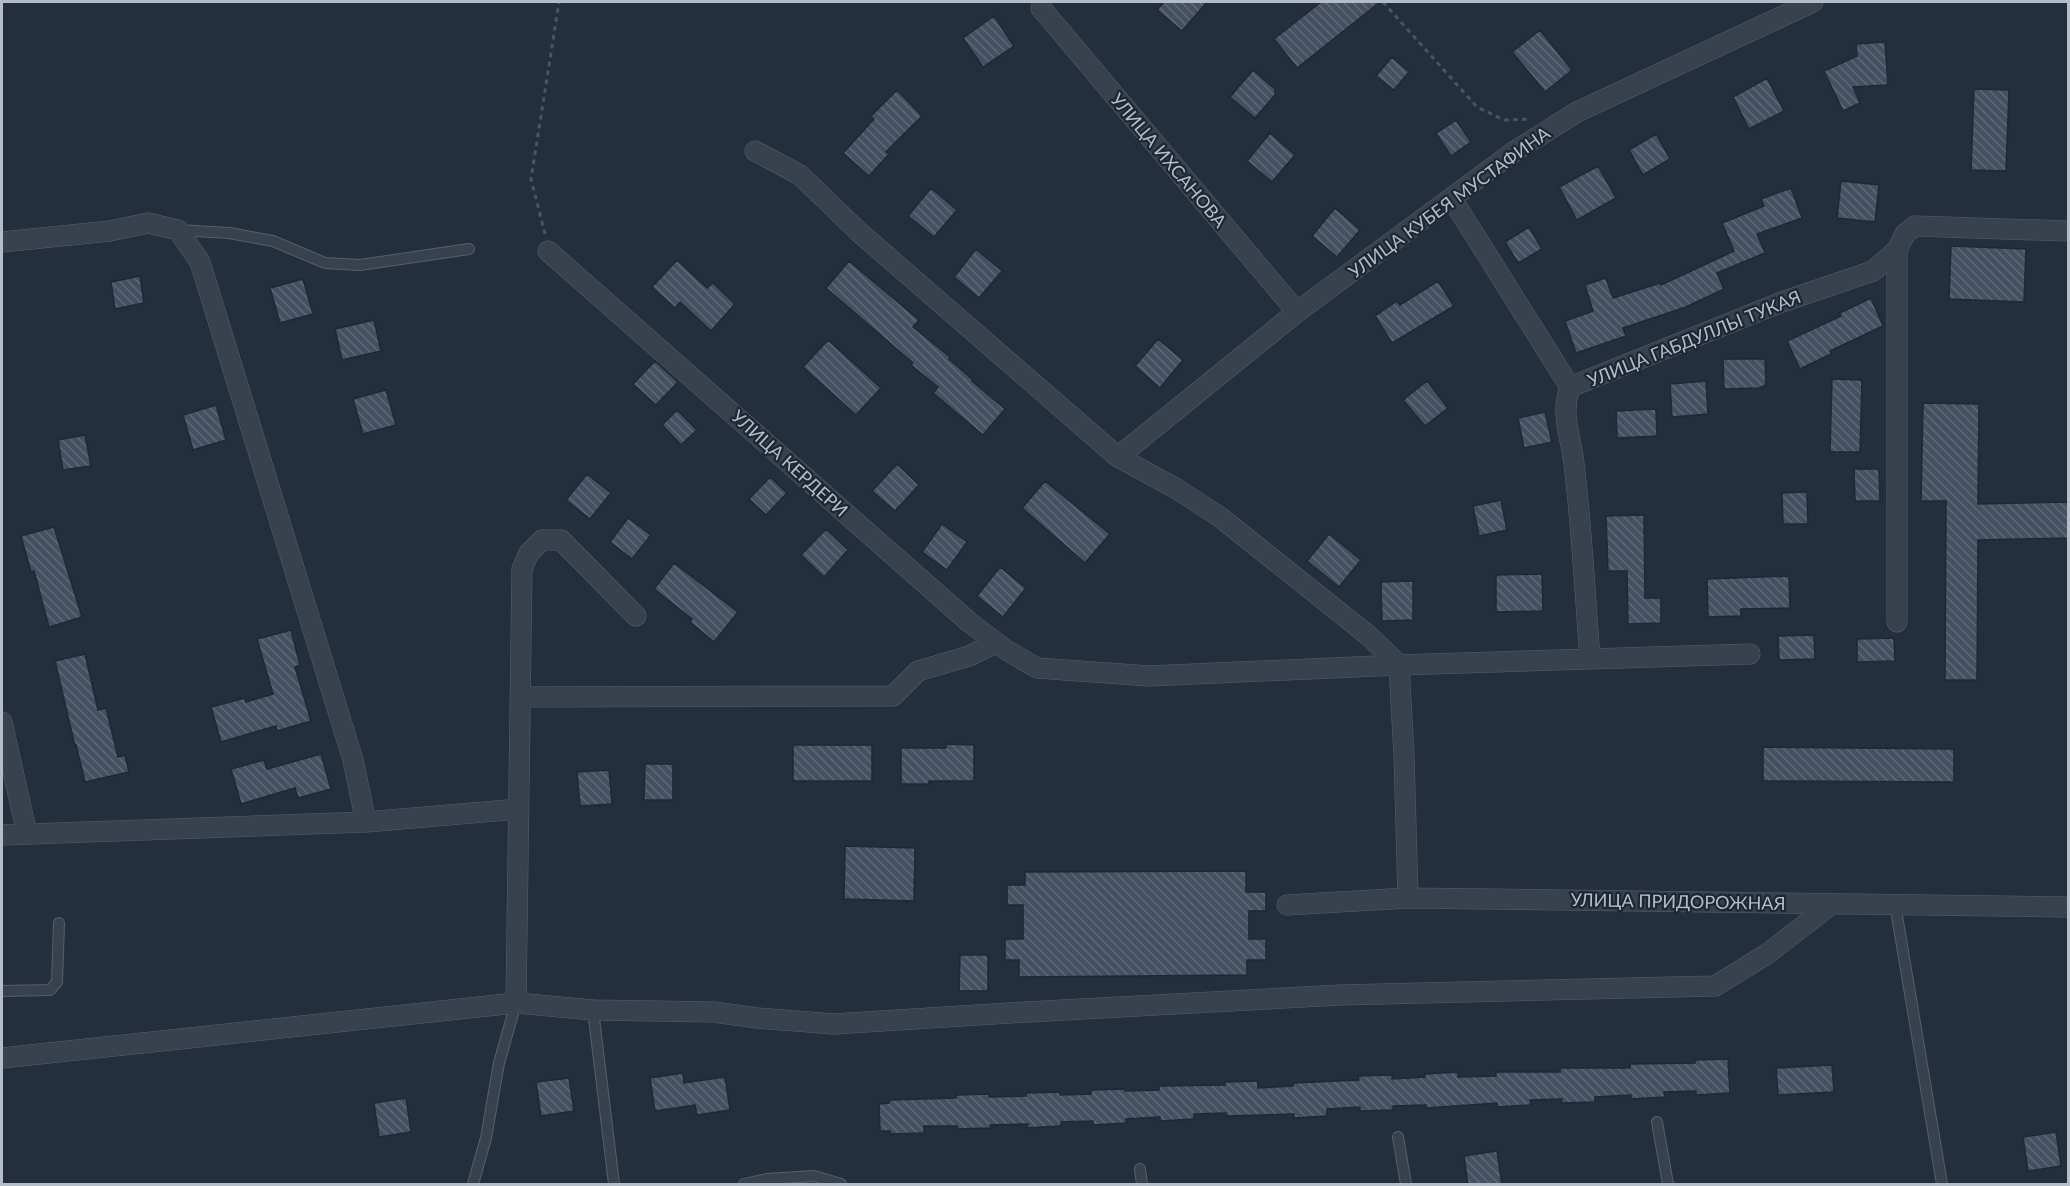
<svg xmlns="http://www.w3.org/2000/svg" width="2070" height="1186" viewBox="0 0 2070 1186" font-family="Lato,sans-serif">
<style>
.building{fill:url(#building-back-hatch);stroke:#1f2835;stroke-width:1.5}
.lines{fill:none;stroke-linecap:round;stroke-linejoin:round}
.service-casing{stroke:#565f6c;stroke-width:12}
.minor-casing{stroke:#565f6c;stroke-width:21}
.path{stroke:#44595c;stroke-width:3;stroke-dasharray:4.5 4.5;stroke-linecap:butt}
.service{stroke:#38414e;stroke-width:10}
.minor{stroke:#38414e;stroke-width:20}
.labels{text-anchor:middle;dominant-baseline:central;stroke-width:4.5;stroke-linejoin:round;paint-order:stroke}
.street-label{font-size:18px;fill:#b4bcc9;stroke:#1d2633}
</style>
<defs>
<pattern id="building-back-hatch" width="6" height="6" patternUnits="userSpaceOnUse" patternTransform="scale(1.5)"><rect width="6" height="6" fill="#455162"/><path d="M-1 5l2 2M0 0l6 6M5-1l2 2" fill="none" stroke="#5d6877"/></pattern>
</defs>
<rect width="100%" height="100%" fill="#242f3e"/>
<!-- building -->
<path class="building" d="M1164,2H1207L1182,31L1157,10Z
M1321,2H1380L1297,68L1274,39Z
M994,16L1014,46L983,67L963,38Z
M1540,30L1572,70L1545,92L1512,52Z
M1885,42L1888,85L1853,87L1860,103L1843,111L1824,71L1857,56L1856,44Z
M1392,57L1409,72L1394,90L1376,76Z
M1253,70L1275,89V95L1255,118L1230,97Z
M1767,78L1784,111L1749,129L1733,97Z
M1974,89L2009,90L2006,171L1971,170Z
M897,90L922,116L886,152L889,154L869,176L843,153L874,119L871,116Z
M1456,120L1471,142L1451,156L1436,133Z
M1270,133L1295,155L1272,182L1247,161Z
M1656,134L1670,159L1643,175L1629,150Z
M1598,166L1616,198L1577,220L1559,187Z
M1841,181L1879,185L1875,222L1837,218Z
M931,188L957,210L934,237L908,216Z
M1791,188L1802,218L1757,234L1765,253L1717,273L1724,289L1686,307L1623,328L1626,336L1576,353L1565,321L1593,311L1585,285L1606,278L1613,298L1660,283L1661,285L1734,251L1722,223L1764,206L1761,199Z
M1335,208L1360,230L1337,257L1312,236Z
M1529,227L1542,249L1518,263L1505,242Z
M1951,246L2026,249L2024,302L1949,299Z
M976,249L1002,271L979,298L954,277Z
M677,260L707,288L713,283L735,304L711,331L680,302L675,308L652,287Z
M849,261L919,320L913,327L950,357L949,359L973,380L972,381L1005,409L983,435L933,393L938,387L911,365L913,363L826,288Z
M140,276L144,303L115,309L111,282Z
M303,279L313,314L280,323L270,288Z
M1438,281L1454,306L1392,343L1375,316L1397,301L1400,305Z
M1871,298L1883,326L1830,351L1831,354L1800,369L1787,341L1841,316L1840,313Z
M374,320L381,351L342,360L335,329Z
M1158,339L1183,360L1160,388L1135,366Z
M828,340L881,388L856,415L803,367Z
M1723,359H1765L1766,385L1759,388L1724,389Z
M655,361L678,382L656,405L633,384Z
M1832,379L1862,380L1860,452H1830Z
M1427,381L1448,408L1425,426L1403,400Z
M1706,381L1708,414L1672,417L1670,384Z
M386,390L396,425L363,434L353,399Z
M1923,403L1979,404L1978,504L2068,502V538L1978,540L1977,680H1945L1946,501H1921Z
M216,405L226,440L193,450L183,415Z
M1656,409L1657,436L1617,438L1616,411Z
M677,410L697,430L681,445L662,425Z
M1545,412L1552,442L1524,448L1518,418Z
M85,435L91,466L63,470L58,440Z
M897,464L919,485L895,511L872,491Z
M1854,469H1879L1880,501H1855Z
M587,474L611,493L590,519L566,500Z
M770,477L787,493L766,515L749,499Z
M1045,481L1110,534L1085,563L1022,508Z
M1807,492L1808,524H1783L1782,493Z
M1501,500L1507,530L1479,536L1473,506Z
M1644,515L1645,598H1661V623L1628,624L1627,571H1608L1606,516Z
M628,518L651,535L632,559L610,542Z
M942,524L967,542L947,570L922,552Z
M54,527L82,617L49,627L34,571L31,572L21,536Z
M826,529L848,550L824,577L801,555Z
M1329,534L1361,560L1339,587L1307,561Z
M674,563L738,612L714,642L690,622L692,619L654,589Z
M1000,567L1026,588L1003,617L977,596Z
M1542,574L1543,611L1496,612V575Z
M1789,576L1790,608L1741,609V616L1708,617L1707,579Z
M1413,581V620L1382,621L1381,582Z
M291,630L300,665L295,667L311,721L277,731L276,726L221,742L211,707L245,698L246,702L273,694L257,639Z
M1814,635L1815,659L1779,660L1778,636Z
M1894,638L1895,661L1857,662V639Z
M85,654L98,710L106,708L118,757L125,755L129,772L85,782L76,745L75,746L55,661Z
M946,744L974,745V781H929V784H901V748H946Z
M793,745H872V781H793Z
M1763,747L1954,749V782L1763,781Z
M321,754L331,789L298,798L295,788L241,804L231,769L264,760L267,769Z
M645,764H673V800H644Z
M609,770L612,804L580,806L577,772Z
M845,846L915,848L914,901L844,899Z
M1246,871V892H1266V911H1249V939H1266V960H1247V975L1019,977V960H1005V939H1023V905H1007V885H1025V872Z
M960,955H988V991H959Z
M1728,1059L1730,1093L1696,1095V1091L1664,1092L1665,1097L1631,1099V1095L1595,1097V1102L1561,1103L1562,1099L1530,1100L1531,1105L1497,1107V1103L1426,1108V1105L1393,1106V1110L1360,1111V1107L1327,1109V1116L1294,1118V1114L1226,1116V1113L1194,1114V1119L1160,1121V1117L1126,1119V1123L1093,1125V1121L1061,1122V1126L1027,1128L1028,1124L990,1125L991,1128L957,1129V1126H924V1133L891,1134L890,1131H880L879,1104L889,1103V1100L956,1098V1095L989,1094V1097L1026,1096V1093L1060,1092V1095L1091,1094V1090L1125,1089V1091L1159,1090V1086L1225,1085V1082L1258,1081V1088L1293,1086V1083L1359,1080L1358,1076L1392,1075V1079L1425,1077V1074L1458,1072V1077L1496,1076V1072H1560V1068H1630V1064L1695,1063V1060Z
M1832,1065L1834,1092L1778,1095L1776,1068Z
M683,1073L684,1083L725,1077L730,1110L697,1115L695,1105L655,1111L650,1078Z
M569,1078L574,1111L541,1116L536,1082Z
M406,1098L411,1132L379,1137L374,1103Z
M2056,1132L2061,1166L2028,1171L2023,1137Z
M1497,1151L1502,1185H1468L1464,1156Z"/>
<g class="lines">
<!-- service casing -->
<g class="service-casing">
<path id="service" d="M178,230L229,233L273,241L325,263L360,265L469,249
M1895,904L1942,1184
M2,991L50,990L57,982L59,923
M593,1010L614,1184
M1657,1122L1668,1184
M1398,1137L1406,1184
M1140,1169L1142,1184
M473,1184L486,1138L499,1063L516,1003
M744,1184L767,1179L814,1176L841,1184"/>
</g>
<!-- minor casing -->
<g class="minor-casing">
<path id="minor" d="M1041,8L1297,312
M755,151L800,175L859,232L1118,457L1177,489L1220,517L1369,636L1399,665L1750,654
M1452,199L1570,387
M2,242L110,231L148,223L178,230L200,262L353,760L366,822
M548,251L969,622L1006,650L1037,668L1149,676L1399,665L1404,755L1408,898
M1118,457L1297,312L1515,151L1577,112L1813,2
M1897,622V250
M1590,659C1585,594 1582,529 1574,464C1571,435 1560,416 1570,387L1782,302L1873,271L1897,250L1905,234L1915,226L2068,231
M521,697L893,696L918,671L969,656L996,643
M2,722L27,834
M2,835L366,822L519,809
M1287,905L1408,898L2068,907
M516,1003L522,569L529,553L542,540H561L636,616
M2,1058L516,1003L593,1010L714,1012L757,1018L834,1024L1009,1013L1340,995L1715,986L1767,954L1832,904"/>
</g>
<!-- path -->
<path class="path" d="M1383,2L1477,107L1504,120L1530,119
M545,234L531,179L559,2"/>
<!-- service -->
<use href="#service" class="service"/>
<!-- minor -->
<use href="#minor" class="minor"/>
</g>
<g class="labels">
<!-- street labels -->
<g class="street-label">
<text transform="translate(1169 160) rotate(50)">УЛИЦА ИХСАНОВА</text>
<text transform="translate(1449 202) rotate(-36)">УЛИЦА КУБЕЯ МУСТАФИНА</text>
<text transform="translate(1694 338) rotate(-22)">УЛИЦА ГАБДУЛЛЫ ТУКАЯ</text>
<text transform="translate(790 463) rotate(42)">УЛИЦА КЕРДЕРИ</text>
<text transform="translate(1678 901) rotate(1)">УЛИЦА ПРИДОРОЖНАЯ</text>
</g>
</g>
<!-- border -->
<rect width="2070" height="1186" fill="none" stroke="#b4bcc9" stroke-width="6"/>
</svg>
